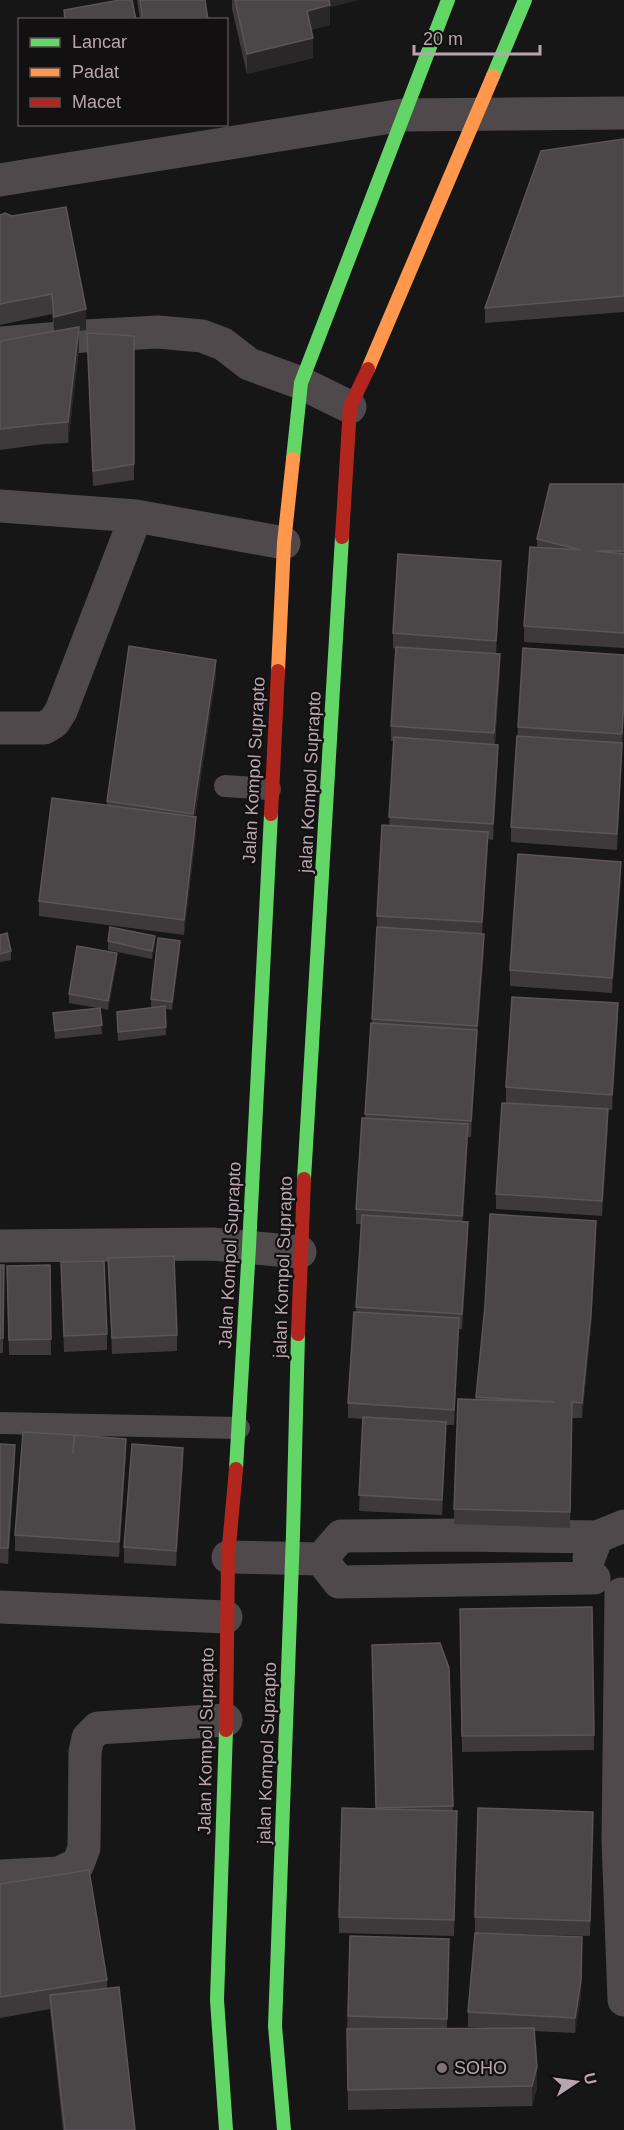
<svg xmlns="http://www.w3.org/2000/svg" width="624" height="2130" viewBox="0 0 624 2130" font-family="Helvetica,sans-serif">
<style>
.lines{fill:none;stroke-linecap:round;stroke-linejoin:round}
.lane{stroke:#4f494c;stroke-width:22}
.street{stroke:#4f494c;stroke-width:33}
.fast{stroke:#63d668;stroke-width:14}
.slow{stroke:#ff974d;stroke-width:14}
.jam{stroke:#b3261e;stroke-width:14}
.wall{fill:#3e3a3c}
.shaded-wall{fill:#292727}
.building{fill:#4b4648;stroke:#5d5458;stroke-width:1.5}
.poi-dot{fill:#807379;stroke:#121010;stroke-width:2}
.labels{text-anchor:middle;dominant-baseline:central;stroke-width:4.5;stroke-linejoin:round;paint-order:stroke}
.street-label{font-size:18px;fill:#b9a5af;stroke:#121010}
.poi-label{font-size:18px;fill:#b9a5af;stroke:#121010;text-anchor:start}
</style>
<rect width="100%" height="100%" fill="#161616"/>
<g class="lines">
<!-- lane -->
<path class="lane" d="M225,786L270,789
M0,1423L239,1428"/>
<!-- street -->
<path class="street" d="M0,180L403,115L624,113
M0,343L84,336L158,332L202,336L223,344L249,364L301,383L350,407
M0,506L136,516L284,543
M0,728H44L54,722L61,711L136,516
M0,1246L212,1244L300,1252
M228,1557L321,1559L341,1536L460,1535L597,1537
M589,1558L597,1537L624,1526
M321,1559L339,1582L594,1578
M621,1594L618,1841L624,2000
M0,1607L226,1617
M0,1876L59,1873L78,1864L84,1848L85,1752L88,1738L98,1728L226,1720"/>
<!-- fast -->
<path class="fast" d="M493,76L525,0
M293,459L301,383L448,0
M304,1179L342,537
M236,1469L249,1247L271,814
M226,1730L217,2000L226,2130
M284,2130L275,2026L293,1534L298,1334"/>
<!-- slow -->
<path class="slow" d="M368,369L493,76
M278,671L284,543L293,459"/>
<!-- jam -->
<path class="jam" d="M342,537L350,407L368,369
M271,814L278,671
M298,1334L304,1179
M226,1730L228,1557L236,1469"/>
</g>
<!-- wall -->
<path class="wall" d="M137,0H205L208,20H140Z
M232,0H358L330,7V25L311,30L313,58L247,74L232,9Z
M624,139V312L485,323V308Z
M0,215L86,330L79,331V348L68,443L44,444L0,450V341L54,332L52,314L0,325Z
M87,333L134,336V480L93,486Z
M624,484V648L524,642V626L537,548V539Z
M501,577L496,654L500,670L495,745L498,760L493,840L488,839L482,934L484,950L477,1041L471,1137H468L463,1222L468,1238L462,1329H459L454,1425H446L442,1515L359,1511L363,1419L348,1418V1403L356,1312L361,1224H356V1209L365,1118L371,1023H372L377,931V916L389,825L394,741H391V726L396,649L393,648V633Z
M624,655L622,758L617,850L511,842V827L518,727Z
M216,675L195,817L196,833L184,935L39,916V901L107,806V801Z
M621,877L612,993L510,986V970Z
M0,935L11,951V960L0,962Z
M108,941L155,944L152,959L108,950Z
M180,950L172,1010L165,1009L166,1035L118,1041L117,1012L154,1008L151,1007V999Z
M117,961L108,1010L100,1008L102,1034L55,1039L53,1013L98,1008L69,1003V994Z
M618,1018L612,1110H608V1124L602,1216L496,1209V1194L506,1103V1087Z
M596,1237L591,1328L582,1418H572L570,1528L454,1524V1509L476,1397Z
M108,1258L177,1335V1351L112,1354Z
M61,1262L107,1334V1350L64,1352Z
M0,1265H4L3,1353H0Z
M50,1265L51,1355H9L7,1281Z
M0,1444L15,1460L8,1564L0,1563Z
M74,1445L126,1454L119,1557L15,1551V1535Z
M183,1463L176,1566L124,1563V1547Z
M592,1607L594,1750L462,1752L460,1609Z
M372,1660L449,1668L453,1811L457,1827L454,1936L339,1933V1917L376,1809Z
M593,1812L590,1936L486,1933L582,1952L581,1995L575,2033L534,2031L537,2088L532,2106L348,2110L347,2029L350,1936L449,1939L447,2028H490L468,2027V2012L475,1933V1917Z
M0,1884L107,1980V1988L135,2130H63L50,2009L0,2018Z"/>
<!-- shaded-wall -->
<path class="shaded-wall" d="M326,0H358L330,7V25L307,31V11Z
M313,38V58L247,74V54Z
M86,309V330L79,331V348L68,443V422L54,338V317Z
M501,561V577L496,656V641Z
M500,654V670L494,749V733Z
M216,660V675L193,829V814Z
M624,697V713L622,750V734Z
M622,743V758L617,850V834Z
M498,745V760L493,840V824Z
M196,817V833L184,935V920Z
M488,832V847L482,938V922Z
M621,862V877L612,993V978Z
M484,934V950L477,1041V1026Z
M155,936V944L152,959V951Z
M180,941V950L172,1010V1002Z
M117,953V961L108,1010V1001Z
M618,1003V1018L612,1110V1095Z
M477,1030V1045L471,1137V1121Z
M608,1109V1124L602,1216V1201Z
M468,1124V1140L462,1231V1216Z
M596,1221V1237L591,1328L582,1418V1403Z
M468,1222V1238L462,1329V1314Z
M459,1318V1334L454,1425V1410Z
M446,1422V1437L442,1515V1500Z
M126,1439V1454L119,1557V1542Z
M15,1445V1460L8,1564V1548Z
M183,1448V1463L176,1566V1551Z
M582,1937L581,1995L575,2033V2018Z
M537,2067V2088L532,2106V2086Z"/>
<!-- building -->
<path class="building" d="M120,0H132L136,20H65L64,10Z
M140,0H205L208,20H143Z
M235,0H329L330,5L307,11L313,38L247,54Z
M624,139V296L485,308L541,151Z
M66,207L86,309L54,317L52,294L0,304V215L5,213L12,216Z
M79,327L68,422L44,424L0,429V341Z
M87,333L134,336V464L93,471Z
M550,484H624V551H596L624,554V633L524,626L530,547L581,550L537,539Z
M398,554L501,561L496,641L393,633Z
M129,646L216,660L193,814L107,801Z
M396,647L500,654L494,733L391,726Z
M523,648L624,655V697L622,734L518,727Z
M517,736L622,743L617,834L511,827Z
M394,737L498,745L493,824L389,817Z
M52,798L196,817L184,920L39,901Z
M382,825L488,832L482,922L377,916Z
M518,854L621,862L612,978L510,970Z
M110,927L155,936L152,951L108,941Z
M377,927L484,934L477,1026L372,1019Z
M7,933L11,951L0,954V935Z
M158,938L180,941L172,1002L151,999Z
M77,946L117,953L108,1001L69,994Z
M512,997L618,1003L612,1095L506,1087Z
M165,1006L166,1027L118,1032L117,1012Z
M100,1008L102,1025L55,1031L53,1013Z
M371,1023L477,1030L471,1121L365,1114Z
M502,1103L608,1109L602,1201L496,1194Z
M362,1118L468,1124L462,1216L356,1209Z
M490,1214L596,1221L591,1313L582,1403L572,1402L570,1512L454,1509L458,1399L554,1402L476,1397L485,1306Z
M362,1215L468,1222L462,1314L356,1307Z
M174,1256L177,1335L112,1338L108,1258Z
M104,1261L107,1334L64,1336L61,1262Z
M0,1265H4L3,1338H0Z
M50,1265L51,1339L9,1340L7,1266Z
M354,1312L459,1318L454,1410L348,1403Z
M363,1417L446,1422L442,1500L359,1495Z
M23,1432L74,1435L73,1454L75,1435L126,1439L119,1542L15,1535Z
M0,1444L15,1445L8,1548H0Z
M132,1444L183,1448L176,1551L124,1547Z
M592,1607L594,1735L462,1736L460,1609Z
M440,1643L449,1668L453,1806L376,1808L372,1645Z
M342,1808L457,1811L454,1920L339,1917Z
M478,1808L593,1812L590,1921L475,1917Z
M89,1870L107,1980L0,1997V1884Z
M475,1933L582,1937L581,1980L575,2018L468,2012Z
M350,1936L449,1939L447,2019L348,2016Z
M119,1987L135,2130H65L50,1995Z
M534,2028L537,2067L532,2086L348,2090L347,2029Z"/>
<!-- markers -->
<circle class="poi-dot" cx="442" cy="2068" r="6"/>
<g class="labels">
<!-- street labels -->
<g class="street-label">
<text transform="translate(254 770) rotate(-87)">Jalan Kompol Suprapto</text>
<text transform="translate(310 782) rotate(-87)">jalan Kompol Suprapto</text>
<text transform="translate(230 1255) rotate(-87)">Jalan Kompol Suprapto</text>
<text transform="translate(283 1267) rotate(-88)">jalan Kompol Suprapto</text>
<text transform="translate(206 1741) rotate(-89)">Jalan Kompol Suprapto</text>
<text transform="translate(267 1753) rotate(-88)">jalan Kompol Suprapto</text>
</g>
<!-- poi labels -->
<g class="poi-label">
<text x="454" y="2068">SOHO</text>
</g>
</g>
<!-- legend -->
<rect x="18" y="18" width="210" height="108" fill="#121010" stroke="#554c50" stroke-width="1.5"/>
<rect x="30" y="38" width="30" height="9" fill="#63d668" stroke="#554c50" stroke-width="1.5"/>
<text x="72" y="48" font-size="18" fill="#b9a5af">Lancar</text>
<rect x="30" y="68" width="30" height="9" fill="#ff974d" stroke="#554c50" stroke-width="1.5"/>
<text x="72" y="78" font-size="18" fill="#b9a5af">Padat</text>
<rect x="30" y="98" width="30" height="9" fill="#b3261e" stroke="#554c50" stroke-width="1.5"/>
<text x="72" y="108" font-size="18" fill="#b9a5af">Macet</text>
<!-- north arrow -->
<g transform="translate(576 2082) rotate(77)" stroke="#121010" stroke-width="4.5" paint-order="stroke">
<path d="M0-4.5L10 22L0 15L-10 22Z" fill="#b9a5af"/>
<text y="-9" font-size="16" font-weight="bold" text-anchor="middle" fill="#b9a5af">U</text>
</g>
<!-- scale -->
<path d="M414 45v9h126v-9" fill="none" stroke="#b9a5af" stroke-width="3"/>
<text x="423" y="45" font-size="18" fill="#b9a5af" stroke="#121010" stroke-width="4.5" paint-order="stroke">20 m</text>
</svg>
